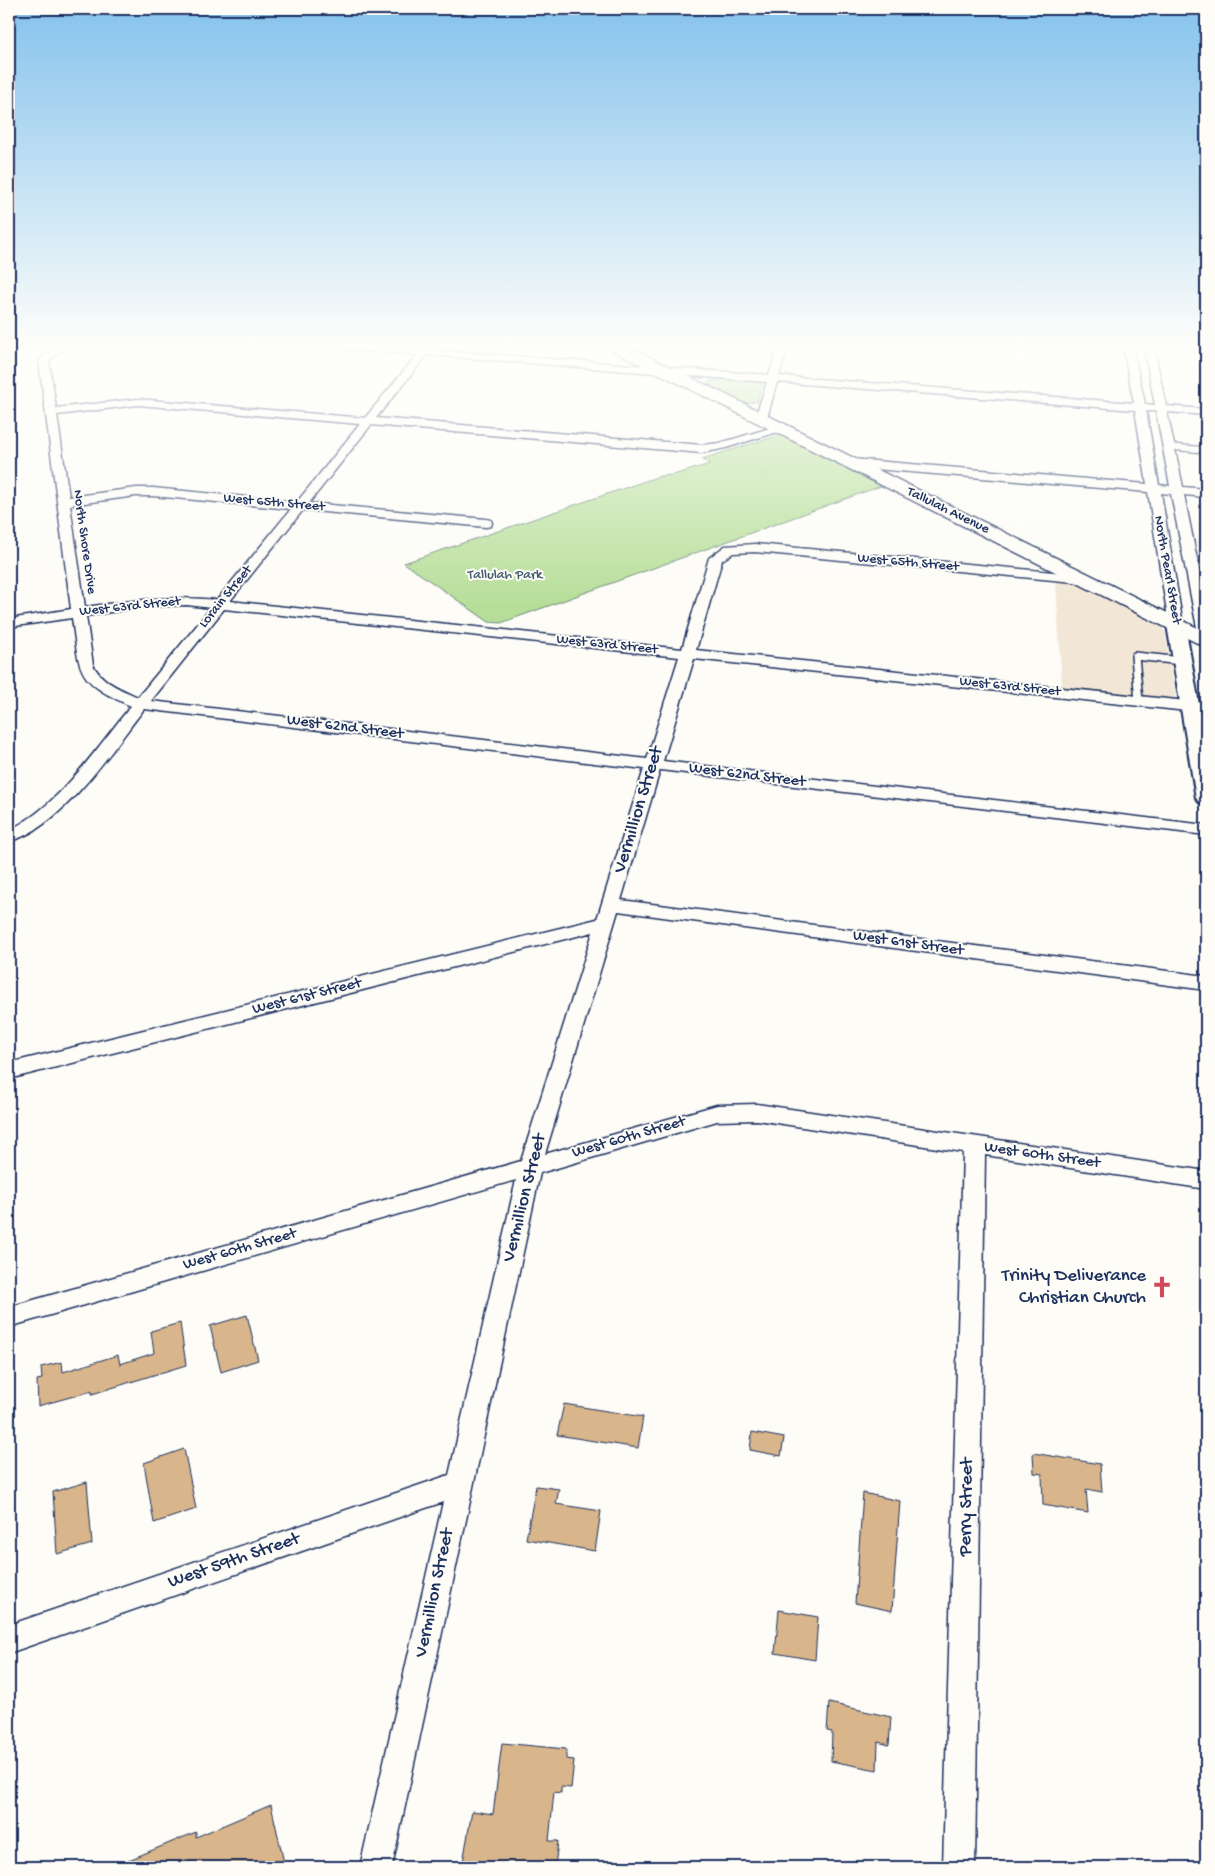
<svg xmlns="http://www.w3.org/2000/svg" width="1215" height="1876" viewBox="0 0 1215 1876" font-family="'Gochi Hand',sans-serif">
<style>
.built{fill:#f2e7d6}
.green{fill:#b7de99;stroke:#69867c}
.building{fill:#d8b58a;stroke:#1b2f5e}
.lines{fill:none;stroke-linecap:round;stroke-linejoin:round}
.service-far1-casing{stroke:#1b2f5e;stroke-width:8}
.service-casing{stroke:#1b2f5e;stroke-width:10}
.minor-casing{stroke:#1b2f5e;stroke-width:3}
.tertiary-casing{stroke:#1b2f5e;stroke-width:4}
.primary-casing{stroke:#1b2f5e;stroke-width:3}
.service-far1{stroke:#fdfcf7;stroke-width:5.5}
.service{stroke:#fdfcf7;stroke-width:7}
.minor{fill:#fdfcf7;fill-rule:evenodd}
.tertiary{fill:#fdfcf7;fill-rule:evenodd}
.primary{fill:#fdfcf7;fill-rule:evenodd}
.labels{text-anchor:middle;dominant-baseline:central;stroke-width:4;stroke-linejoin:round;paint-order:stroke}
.far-street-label{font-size:14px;fill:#1b2f5e;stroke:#fdfcf7}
.far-park-label{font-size:14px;fill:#425b6d;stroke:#fdfcf7}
.street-label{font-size:16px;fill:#1b2f5e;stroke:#fdfcf7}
.near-street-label{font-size:19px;fill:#1b2f5e;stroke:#fdfcf7}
.near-poi-label{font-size:19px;fill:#1b2f5e;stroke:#fdfcf7;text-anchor:end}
</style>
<rect width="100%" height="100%" fill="#fdfcf7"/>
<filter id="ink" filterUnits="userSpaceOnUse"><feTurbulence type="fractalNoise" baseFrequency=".02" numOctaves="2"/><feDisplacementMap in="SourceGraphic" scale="10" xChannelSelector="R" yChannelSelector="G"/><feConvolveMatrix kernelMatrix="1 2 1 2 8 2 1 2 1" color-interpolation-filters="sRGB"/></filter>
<g filter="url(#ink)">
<!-- built -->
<path class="built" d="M1056,581L1074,582L1162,627L1165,632L1176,700L1062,688Z"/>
<!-- green -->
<path class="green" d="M718,378L760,382L762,383L757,402L744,403L708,385V382Z
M780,435L881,486L501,623L489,622L404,563L660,476L673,475L710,464L702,459Z"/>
<!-- building -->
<path class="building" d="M247,1315L258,1360L221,1372L210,1326Z
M180,1323L186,1365L92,1394V1391L38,1406L37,1380L42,1379L41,1367L62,1362L63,1372L118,1355L120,1364L154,1353L151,1331Z
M564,1404L643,1417L638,1448L557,1435Z
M752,1432L784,1438L781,1456L750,1450Z
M184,1449L196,1509L154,1523L144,1463Z
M1033,1453L1100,1464L1102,1492L1086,1489L1088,1513L1043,1505L1042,1474L1034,1473Z
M87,1482L92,1544L57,1554L53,1492Z
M536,1486L559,1489L556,1504L601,1511L595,1551L526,1539Z
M863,1493L900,1501L892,1611L855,1603Z
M779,1610L818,1617L815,1660L775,1653Z
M829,1703L891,1717L889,1745L878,1742L877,1770L831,1761L832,1732L827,1731Z
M502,1743L566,1749V1759L574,1760L571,1788L561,1787V1793L554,1792L549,1841H558L555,1867H503L463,1862L472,1811L493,1814Z
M271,1805L285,1867H112L196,1832V1837Z"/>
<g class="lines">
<!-- service-far1 casing -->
<g class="service-far1-casing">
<path id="service-far1" d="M1170,447L1206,450"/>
</g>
<!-- service casing -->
<g class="service-casing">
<path id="service" d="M1139,701L1135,656L1182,661"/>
</g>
<!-- minor casing -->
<g class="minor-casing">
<path id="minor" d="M63,343H79L57,354L49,361L56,408L138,399L365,418L417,355L305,346L300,343H349L421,349L425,344L431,343L434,346L431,350L769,375L779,343H789L779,376L1134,403L1122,343H1132L1145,404L1155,405L1143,343H1153L1166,406L1206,409V415L1167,412L1183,487L1206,489V497L1184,495L1206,604V642L1201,641L1199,638L1171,494L1161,493L1183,625L1181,628H1171L1169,625L1148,492L851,467L845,463L851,459L1147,484L1135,410L777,382L767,418L761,421L755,418L767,382L427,355L376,418L702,445L720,443L780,425L786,428L784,430L726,448L702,453L371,425L309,503L486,519L491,520L492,523L491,526L486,527L303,510L230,601L682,649L709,558L725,546L755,544L1085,575L1090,576L1092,579L1090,582L1085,583L755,552L733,553L722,560L696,650L1206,703V713L694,659L663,761L1206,825V835L660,770L621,900L1206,976V990L618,911L545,1154L717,1105L757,1104L1206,1171V1189L985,1155L975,1867H943L963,1152L757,1120L717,1121L540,1173L392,1867H360L443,1502L9,1653V1625L449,1475L516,1180L9,1327V1307L521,1161L593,932L9,1079V1063L597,919L644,769L144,709C112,750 60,830 9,841V830C59,807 96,748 131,706C76,681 80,674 72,618L9,627V619L71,609L39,361L50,350ZM138,405L360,424L297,502L153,488H136L69,497L57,415ZM1146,411H1156L1170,486L1159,485ZM136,496H153L291,509L217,600C172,595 130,601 85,607L70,505ZM187,605L211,608L138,697C120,689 103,683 93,665L86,616L142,607ZM224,609L679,657L647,759L151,701Z
M1168,343H1206V349L1173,346Z"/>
</g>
<!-- tertiary casing -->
<g class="tertiary-casing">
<path id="tertiary" d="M1176,620L1182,621L1185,625L1206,744V804L1199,802L1196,798L1167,625L1170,621Z"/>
</g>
<!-- primary casing -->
<g class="primary-casing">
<path id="primary" d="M602,343H621L1206,632V646L1199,644L604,346Z"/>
</g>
<!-- service-far1 -->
<use href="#service-far1" class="service-far1"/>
<!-- service -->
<use href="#service" class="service"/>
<!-- minor -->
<use href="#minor" class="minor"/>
<!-- tertiary -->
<use href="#tertiary" class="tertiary"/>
<!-- primary -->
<use href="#primary" class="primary"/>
</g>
</g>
<!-- sky -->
<linearGradient id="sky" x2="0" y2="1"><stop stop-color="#84c2ec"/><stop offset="0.57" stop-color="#fefefb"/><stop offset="1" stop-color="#fefefb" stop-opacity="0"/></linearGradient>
<rect width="1215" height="606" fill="url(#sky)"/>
<!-- icons -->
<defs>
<g id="church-bare" transform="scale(1.725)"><path d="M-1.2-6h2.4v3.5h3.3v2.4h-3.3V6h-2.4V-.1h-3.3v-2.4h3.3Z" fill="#d1495b" stroke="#fdfcf7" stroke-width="2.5" paint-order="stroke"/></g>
</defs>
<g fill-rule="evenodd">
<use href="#church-bare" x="1162" y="1287"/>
</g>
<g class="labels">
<!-- far-street labels -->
<g class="far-street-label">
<text transform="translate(274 503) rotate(5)">West 65th Street</text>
<text transform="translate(948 511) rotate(26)">Tallulah Avenue</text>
<text transform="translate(84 542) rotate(82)">North Shore Drive</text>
<text transform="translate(908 563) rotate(5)">West 65th Street</text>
<text transform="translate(1167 570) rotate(80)">North Pearl Street</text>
<text transform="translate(226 597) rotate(-51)">Lorain Street</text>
<text transform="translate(130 607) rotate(-6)">West 63rd Street</text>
<text transform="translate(607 645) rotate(6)">West 63rd Street</text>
<text transform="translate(1010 687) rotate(6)">West 63rd Street</text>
</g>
<!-- far-park labels -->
<g class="far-park-label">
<text x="505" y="575">Tallulah Park</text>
</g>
<!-- street labels -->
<g class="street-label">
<text transform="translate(345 728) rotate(7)">West 62nd Street</text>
<text transform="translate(747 776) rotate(7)">West 62nd Street</text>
<text transform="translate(908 944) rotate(8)">West 61st Street</text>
<text transform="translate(307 997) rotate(-14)">West 61st Street</text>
<text transform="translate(629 1138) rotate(-16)">West 60th Street</text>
<text transform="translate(1042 1156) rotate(8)">West 60th Street</text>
<text transform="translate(240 1250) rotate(-16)">West 60th Street</text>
</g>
<!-- near-street labels -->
<g class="near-street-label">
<text transform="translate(639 810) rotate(-73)">Vermillion Street</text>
<text transform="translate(525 1198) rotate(-76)">Vermillion Street</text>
<text transform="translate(967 1507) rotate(-89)">Perry Street</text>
<text transform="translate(234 1561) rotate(-19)">West 59th Street</text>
<text transform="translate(435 1593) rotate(-78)">Vermillion Street</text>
</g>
<!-- near-poi labels -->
<g class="near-poi-label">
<text x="1146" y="1276">Trinity Deliverance<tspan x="1146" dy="22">Christian Church</tspan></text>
</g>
</g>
<!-- margin -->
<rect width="1215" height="1876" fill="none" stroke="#fdfcf7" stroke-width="30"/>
<rect x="15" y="15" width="1185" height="1846" fill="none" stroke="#1b2f5e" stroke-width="2" filter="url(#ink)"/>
</svg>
